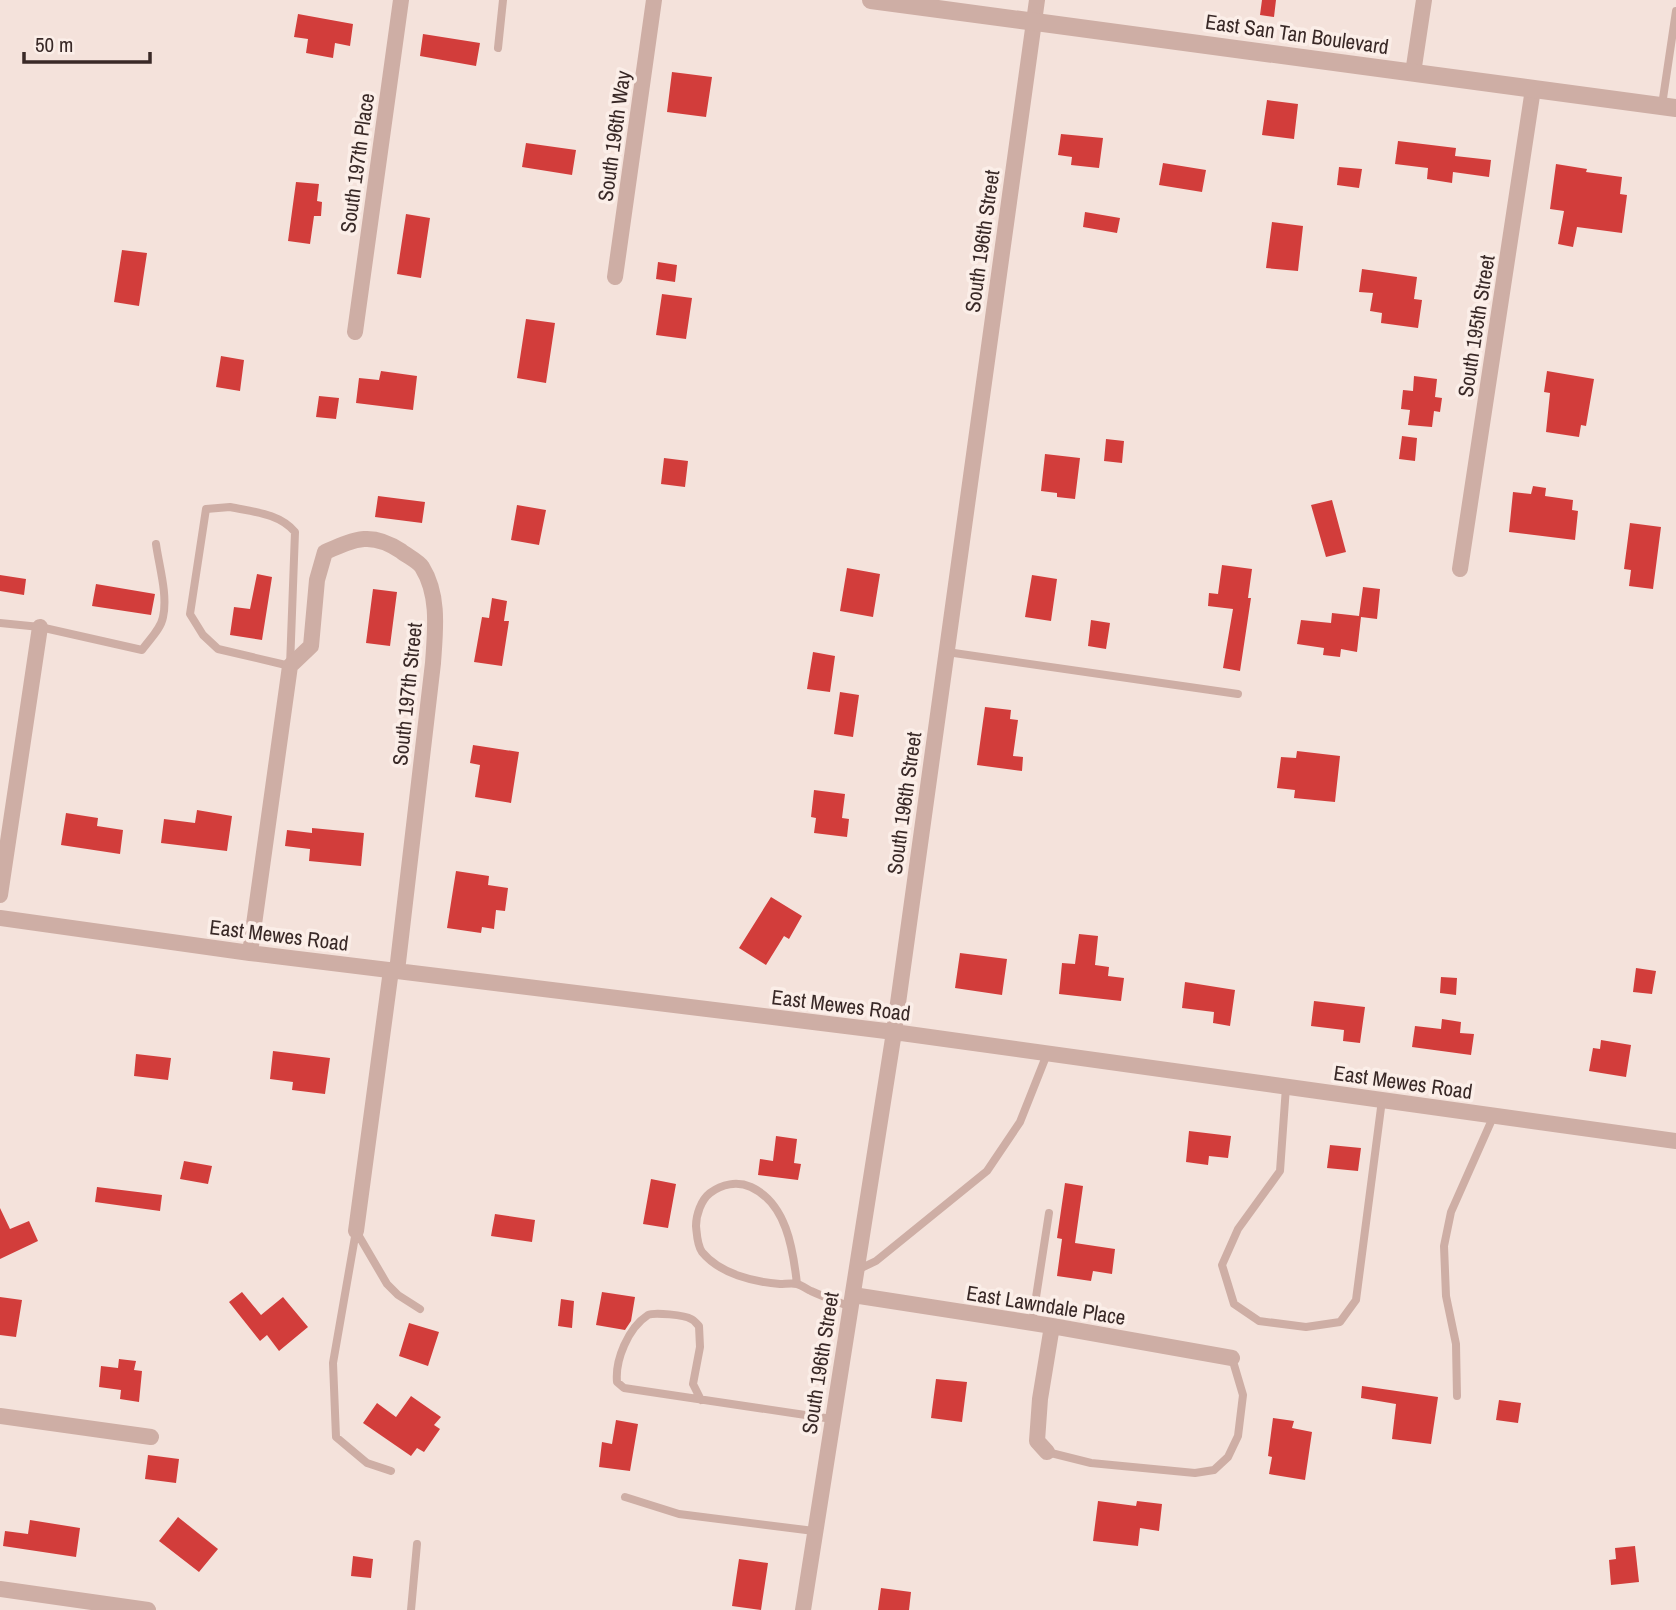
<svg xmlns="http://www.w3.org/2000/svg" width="1676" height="1610" viewBox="0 0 1676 1610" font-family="'Archivo Narrow',sans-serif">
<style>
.building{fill:#d23d3b}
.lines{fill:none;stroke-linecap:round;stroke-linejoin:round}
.service{stroke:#ceaea5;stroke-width:8}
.minor{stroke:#ceaea5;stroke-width:16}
.tertiary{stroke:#ceaea5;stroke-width:18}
.labels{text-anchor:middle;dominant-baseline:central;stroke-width:7;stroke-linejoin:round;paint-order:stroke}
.street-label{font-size:21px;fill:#392927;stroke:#fbeee8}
</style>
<rect width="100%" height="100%" fill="#f4e2db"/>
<!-- building -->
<path class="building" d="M1262,0H1276L1274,17L1260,15Z
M298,14L353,24L350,46L335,43L333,58L306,53L308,39L294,37Z
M423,34L480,43L476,66L420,56Z
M672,72L712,77L706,117L667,112Z
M1267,100L1298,104L1294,139L1262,135Z
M1061,134L1103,138L1099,168L1071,165L1072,157L1058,155Z
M1398,141L1456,148L1455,156L1491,160L1489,177L1453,172L1452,183L1427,179L1428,168L1395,164Z
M526,143L576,150L572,175L522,167Z
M1163,163L1206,170L1202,192L1159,185Z
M1556,164L1587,169L1586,172L1622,177L1620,194L1627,195L1622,233L1577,227L1573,247L1558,244L1564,211L1550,209Z
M1339,167L1362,169L1359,188L1337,185Z
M296,182L319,184L317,201L322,202L321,216H314L310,244L288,241Z
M1085,212L1120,218L1117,233L1083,227Z
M406,214L430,218L421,278L397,274Z
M1272,222L1303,226L1298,271L1266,268Z
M122,250L147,253L139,306L114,302Z
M658,262L677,265L675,282L656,279Z
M1362,269L1417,277L1414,299L1422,300L1418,328L1381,323L1382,313L1370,311L1373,293L1359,292Z
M662,294L692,298L686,339L656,335Z
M526,319L555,323L546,383L517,378Z
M221,356L244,360L240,391L216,387Z
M381,371L417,376L413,410L356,403L359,378L379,380Z
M1547,371L1594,379L1586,426L1581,425L1579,437L1546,432L1550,393L1544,392Z
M1414,376L1437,379L1435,397L1442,398L1440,412L1434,411L1432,427L1408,425L1410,410L1401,409L1403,390L1413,391Z
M319,396L339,398L336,419L316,417Z
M1402,436L1417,438L1415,461L1399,459Z
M1106,439L1124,441L1122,463L1104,461Z
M1045,454L1080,458L1075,499L1057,497V493L1041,491Z
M664,458L688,461L685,487L661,484Z
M1533,486L1546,488L1545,496L1573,500L1572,510L1578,511L1575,540L1509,532L1513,492L1531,494Z
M378,496L425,502L422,523L375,517Z
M1332,500L1346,552L1326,557L1311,505Z
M517,505L546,510L539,545L511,540Z
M1630,523L1661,527L1653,589L1629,586L1631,570L1624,569Z
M1222,565L1252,569L1248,598H1251L1240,671L1223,668L1233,609L1208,606L1209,593L1218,594Z
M847,568L880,574L873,617L840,611Z
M257,574L272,577L262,640L230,635L234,607L250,609Z
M0,575L26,579L24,595L0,591Z
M1032,575L1057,579L1051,621L1025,617Z
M96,584L155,594L151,615L92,606Z
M1363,587L1380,589L1377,619L1361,617L1357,652L1341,649L1340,657L1323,655L1324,648L1297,644L1301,620L1331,623L1332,613L1359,616Z
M373,589L397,592L390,646L366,643Z
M492,598L507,601L504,621H509L502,666L474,662L482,617L489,618Z
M1091,620L1110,623L1106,649L1088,646Z
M813,652L835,656L830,692L807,689Z
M840,692L859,695L853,737L834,734Z
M985,707L1011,710L1010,719L1018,720L1013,756L1023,757L1022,771L977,765Z
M473,745L519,752L511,803L475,797L480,765L470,763Z
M1297,751L1340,756L1335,802L1294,798L1295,790L1277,788L1281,757L1296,758Z
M814,790L845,794L842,818L849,819L847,837L814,833L816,818L811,817Z
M197,810L232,816L227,851L161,843L164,819L195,823Z
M66,813L98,818L97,826L123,830L120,854L61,845Z
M312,828L364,833L361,866L309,861L310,849L285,846L287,830L312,833Z
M456,871L489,876L488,885L508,888L505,911L496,910L494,929L482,927L481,933L447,928Z
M771,897L802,916L789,939L784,936L766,965L739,948Z
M1079,934L1098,936L1095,965L1109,967L1108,976L1124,978L1121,1001L1059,994L1062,963L1075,964Z
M960,953L1007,959L1002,995L955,988Z
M1636,968L1656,971L1652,994L1633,992Z
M1441,977L1457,978L1456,995L1440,993Z
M1185,982L1235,990L1230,1026L1213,1023L1214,1012L1182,1008Z
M1314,1001L1365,1007L1360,1043L1343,1041L1344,1030L1311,1026Z
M1442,1019L1461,1022L1460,1033L1474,1034L1471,1055L1412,1047L1415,1026L1441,1029Z
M1601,1040L1631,1045L1626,1077L1589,1071L1593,1048L1600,1049Z
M273,1051L330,1058L325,1094L292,1090L293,1082L270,1079Z
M136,1054L171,1058L168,1080L134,1076Z
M1189,1131L1231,1136L1228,1158L1209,1156L1208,1165L1186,1162Z
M776,1136L797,1139L794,1163L801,1164L798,1180L758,1175L760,1159L773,1161Z
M1330,1145L1361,1148L1358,1171L1327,1168Z
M184,1161L212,1166L208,1184L180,1179Z
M651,1179L676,1184L668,1228L643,1224Z
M1065,1183L1083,1186L1075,1243L1115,1249L1112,1274L1093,1271L1091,1281L1057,1276L1062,1239L1057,1238Z
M97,1187L162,1195L160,1211L95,1202Z
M0,1208L10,1229L29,1221L38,1241L0,1259Z
M495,1214L535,1220L532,1242L491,1236Z
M242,1292L261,1315L283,1297L308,1327L279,1351L267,1335L260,1341L229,1302Z
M602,1292L635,1297L631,1321L625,1330L596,1325Z
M0,1297L22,1300L16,1337L0,1335Z
M561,1299L574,1301L572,1328L558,1326Z
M409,1323L439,1332L428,1366L399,1356Z
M119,1359L136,1361L134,1370L142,1371L139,1402L120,1399L121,1390L99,1387L101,1366L118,1368Z
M936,1379L967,1382L962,1422L931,1418Z
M1362,1386L1438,1397L1431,1444L1392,1439L1396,1404L1361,1398Z
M411,1396L441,1417L434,1425L440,1429L424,1452L417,1448L411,1456L363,1423L377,1403L396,1417Z
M1499,1400L1521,1403L1518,1423L1496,1420Z
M1273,1418L1294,1421L1292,1428L1312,1432L1305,1480L1269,1474L1272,1457L1268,1456Z
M616,1420L638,1424L630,1471L599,1467L602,1442L612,1444Z
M148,1455L179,1459L176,1483L145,1479Z
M1098,1501L1136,1506L1137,1501L1162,1504L1159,1531L1140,1528L1138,1546L1093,1541Z
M178,1517L218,1549L199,1572L159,1541Z
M30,1520L80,1528L76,1557L3,1546L5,1531L28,1534Z
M1635,1546L1639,1582L1611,1585L1609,1560L1616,1559L1615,1548Z
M353,1556L373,1559L371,1578L351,1576Z
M739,1559L768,1563L761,1610L732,1606Z
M881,1588L911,1592L909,1610H878Z"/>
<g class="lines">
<!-- service -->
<path class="service" d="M498,48L503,0
M1662,105L1676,11
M230,507C253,512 279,513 295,532L290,666L218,649L203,635L190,614L206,509Z
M0,623L40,627L142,650C149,640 161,629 163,617C168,595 159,566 156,544
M947,652L1238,694
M1286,1087L1280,1171L1238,1229L1222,1265L1234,1304L1259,1321L1306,1327L1340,1322L1356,1300L1382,1100
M356,1231L333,1363L336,1437L367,1463L391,1471
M356,1231L387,1284L398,1295L420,1309
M857,1270L876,1261L987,1171L1020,1122L1047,1054
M797,1284C793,1248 786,1203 751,1187C737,1181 722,1184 710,1193C701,1200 696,1215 696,1226C697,1235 697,1245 702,1252C720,1274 754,1282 780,1284C785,1284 792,1283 797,1284C801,1285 807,1289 811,1291C824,1297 838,1302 851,1307
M1032,1323L1049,1213
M1457,1396L1456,1344L1446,1296L1444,1246L1451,1212L1494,1115
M701,1400L693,1384L700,1347L699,1326C696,1323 694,1320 691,1319C685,1315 654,1312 648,1315C628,1328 615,1360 617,1382L624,1388L832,1419
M1047,1452L1091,1463L1195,1473L1214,1470L1228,1457L1238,1436L1243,1395L1232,1358
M625,1497L679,1514L814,1531
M411,1610L417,1544"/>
<!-- minor -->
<path class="minor" d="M1413,73L1424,0
M615,277L654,0
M355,332L401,0
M1460,569L1533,89
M0,895L40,627
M0,918L250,953L894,1032L1676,1141
M250,953L290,666L311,646L317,580L325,552C355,539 371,531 401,551C407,556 418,561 422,567C440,596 435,632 433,663L397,971
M356,1231L391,970
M853,1295L1052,1326L1232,1358
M0,1416L151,1437
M1047,1452L1037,1441L1040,1399L1052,1326
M0,1589L148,1610
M803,1610L894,1032L1037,0"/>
<!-- tertiary -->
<path class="tertiary" d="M871,0L1676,108"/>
</g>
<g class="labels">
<!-- street labels -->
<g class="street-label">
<text transform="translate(1297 34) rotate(8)">East San Tan Boulevard</text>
<text transform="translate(614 136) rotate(-82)">South 196th Way</text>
<text transform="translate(357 163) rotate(-82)">South 197th Place</text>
<text transform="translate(982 241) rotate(-82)">South 196th Street</text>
<text transform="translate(1476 326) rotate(-81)">South 195th Street</text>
<text transform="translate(407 694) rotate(-84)">South 197th Street</text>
<text transform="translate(904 803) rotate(-82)">South 196th Street</text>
<text transform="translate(279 935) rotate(7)">East Mewes Road</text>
<text transform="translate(841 1005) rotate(7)">East Mewes Road</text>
<text transform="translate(1403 1082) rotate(8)">East Mewes Road</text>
<text transform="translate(1046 1305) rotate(9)">East Lawndale Place</text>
<text transform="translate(820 1363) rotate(-81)">South 196th Street</text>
</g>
</g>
<!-- scale -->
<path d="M24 52v10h126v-10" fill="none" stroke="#392927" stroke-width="3.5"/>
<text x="35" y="52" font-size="21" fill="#392927" stroke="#fbeee8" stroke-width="5" paint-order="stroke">50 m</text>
</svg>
